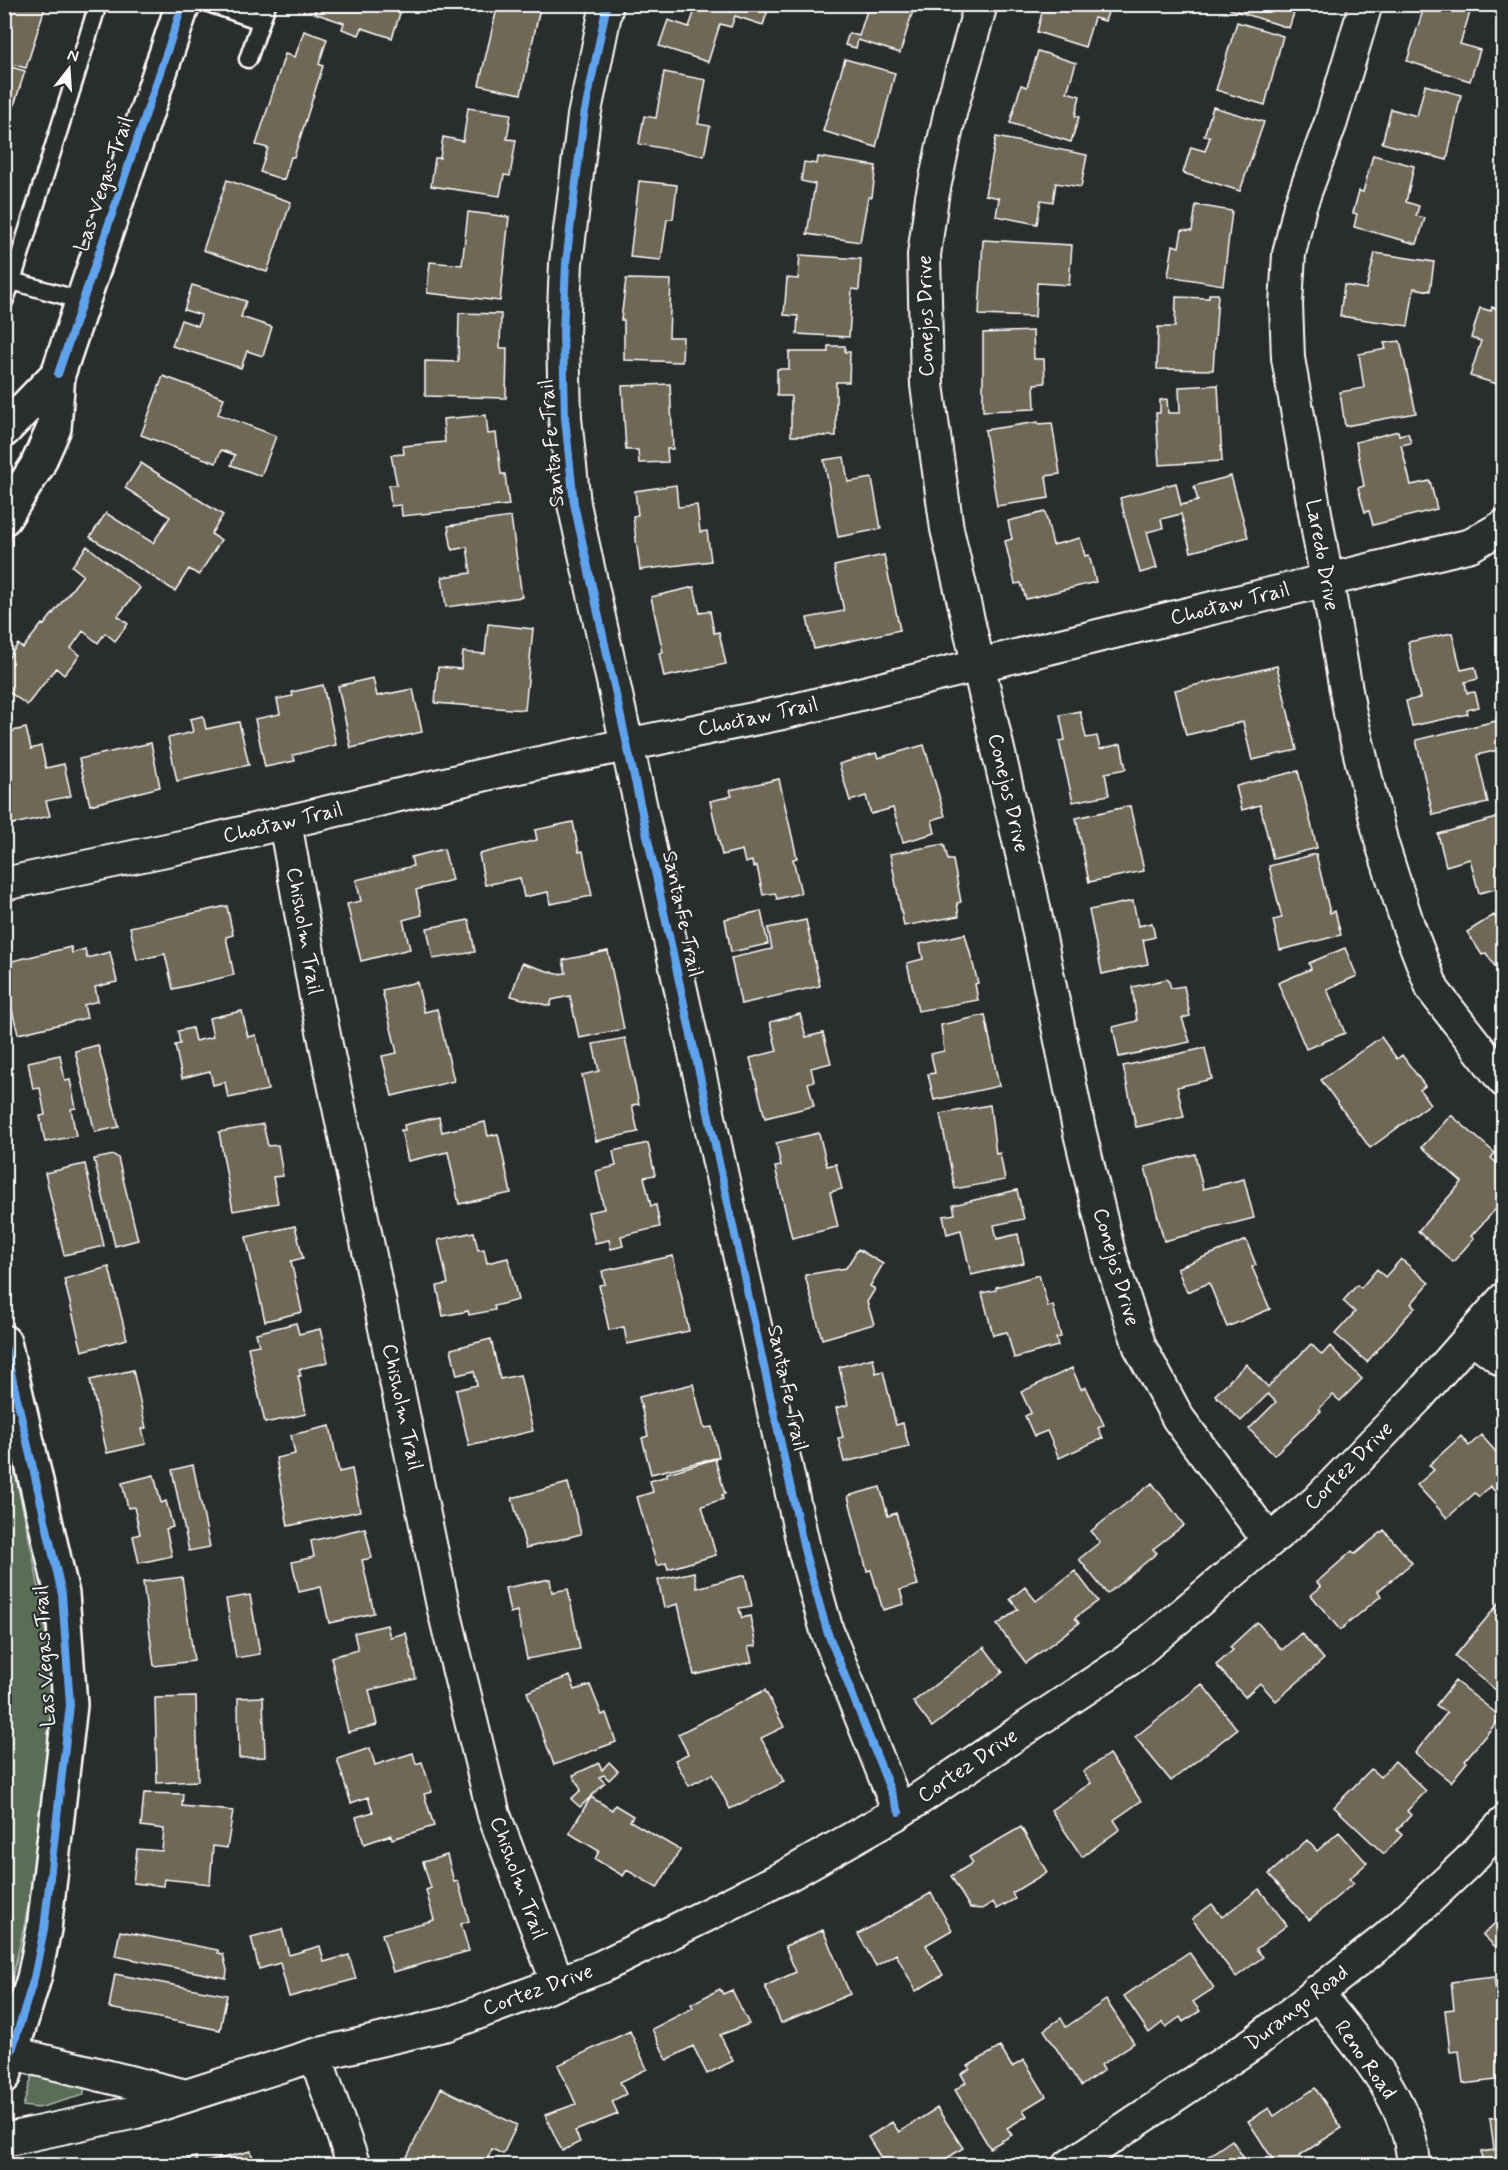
<svg xmlns="http://www.w3.org/2000/svg" width="1508" height="2170" viewBox="0 0 1508 2170" font-family="Mynerve,sans-serif">
<style>
.green{fill:#5a6d57;stroke:#acb6ab;stroke-width:1.5}
.building{fill:#706757;stroke:#fff;stroke-width:1.5}
.lines{fill:none;stroke-linecap:round;stroke-linejoin:round}
.service-casing{stroke:#fff;stroke-width:21}
.minor-casing{stroke:#fff;stroke-width:36}
.secondary-casing{stroke:#fff;stroke-width:38}
.service{stroke:#2a2d2e;stroke-width:16}
.minor{stroke:#2a2d2e;stroke-width:32}
.secondary{stroke:#2a2d2e;stroke-width:33}
.cycleway-casing{stroke:#2a2d2e;stroke-width:11}
.cycleway{stroke:#60a3ed;stroke-width:8}
.labels{text-anchor:middle;dominant-baseline:central;stroke-width:4.5;stroke-linejoin:round;paint-order:stroke}
.street-label{font-size:21px;fill:#fff;stroke:#2a2d2e}
</style>
<rect width="100%" height="100%" fill="#2a2d2e"/>
<filter id="ink" filterUnits="userSpaceOnUse"><feTurbulence type="fractalNoise" baseFrequency=".0167" numOctaves="2"/><feDisplacementMap in="SourceGraphic" scale="12" xChannelSelector="R" yChannelSelector="G"/><feConvolveMatrix kernelMatrix="1 2 1 2 8 2 1 2 1" color-interpolation-filters="sRGB"/></filter>
<g filter="url(#ink)">
<!-- green -->
<path class="green" d="M4,1422C23,1518 51,1612 51,1710C51,1810 30,1907 6,2003Z
M33,2073L80,2085L84,2089V2095L38,2108L23,2106Z"/>
<!-- building -->
<path class="building" d="M4,4H46L26,68L4,62Z
M317,4H403L392,38L362,28L359,35L342,29L344,23L314,13Z
M498,4L540,8L521,94L479,85Z
M770,4L763,25L735,16L731,27L720,24L708,62L659,46L668,20L689,27L694,13L671,4Z
M869,4H915L900,53L858,40L856,48L845,45L849,33L859,36Z
M1049,4H1111L1105,21L1094,18L1085,47L1037,32L1043,9L1047,11Z
M1232,4H1297L1289,28L1230,9Z
M1425,4L1472,6L1460,44L1480,50L1470,81L1407,61Z
M1237,22L1283,36L1265,105L1216,90Z
M304,31L327,39L319,64L323,66L294,157H291L284,180L260,172L268,148L256,145L285,54L295,57Z
M1038,51L1076,63L1067,92L1080,96L1075,116L1079,117L1071,142L1010,123L1021,85L1027,87Z
M845,59L895,73L876,147L823,131Z
M4,65L25,71L4,137Z
M664,72L706,80L698,124L710,126L704,156L639,144L644,116L656,118Z
M1425,85L1461,95L1447,160L1382,143L1391,109L1417,116Z
M1213,107L1264,122L1240,191L1183,173L1191,147L1205,151L1210,137L1204,136Z
M468,108L511,114L507,139L516,140L510,176L504,175L500,196L431,186L435,158H440L443,137L463,141Z
M996,137L1087,155L1081,187L1056,183L1053,202L1041,200L1037,224L996,216L999,198L985,195Z
M1373,155L1414,166L1406,202L1419,206L1416,216L1425,218L1417,244L1354,227L1357,214L1353,213L1359,191L1363,192Z
M818,157L876,166L872,197H868L860,242L807,234L815,184L801,181L804,162L817,164Z
M227,180L291,202L267,272L203,250Z
M639,181L677,185L673,219H667L661,260L630,257Z
M1196,205L1232,211L1223,285L1168,276L1173,245L1179,247L1182,230L1192,231Z
M468,212L509,217L500,301L427,293L430,262L462,265Z
M983,240L1072,245L1069,285L1037,283L1035,317L979,315Z
M1375,253L1434,262L1430,291L1414,288L1408,326L1340,316L1344,285L1366,289Z
M800,255L861,259L859,290L852,289L849,337L797,334L798,316L784,315L787,278L798,279Z
M626,279L671,280L669,337H683L682,362L624,360V320H621Z
M192,285L246,301L241,317L272,327L263,356L247,351L241,368L172,346L181,320L198,326L201,315L184,310Z
M1209,294H1218L1213,370L1157,369L1158,327H1175L1176,297L1209,298Z
M1492,307L1504,311V386L1470,376L1481,341L1471,338L1480,308L1491,311Z
M459,313L501,314L500,348H507L506,398L425,396V361L458,362Z
M1033,331L1034,359H1044L1045,383L1034,384L1035,409L983,411V333Z
M1400,341L1416,413L1345,426L1340,392L1364,388L1359,354L1386,349L1384,343Z
M828,346H845V352H850L849,382H836V436H791V396H777V369H789V352H828Z
M163,376L224,398L218,414L276,436L261,476L231,465L235,455L221,450L216,463L141,435Z
M670,384L673,449H667L668,462L639,463L638,450H626L622,386Z
M1218,385L1222,461L1159,465L1156,413H1160V400L1167,399L1168,413H1180L1179,387Z
M486,415L488,434L496,433L501,474H505L509,505L402,516L401,505L391,506L389,485H397L391,455L404,454L403,446L445,442L443,419Z
M1038,422V424L1052,423L1060,474L1046,476L1049,498L997,506L985,430Z
M1398,431L1399,435L1408,433L1411,443L1401,445L1411,485L1430,481L1437,509L1373,525L1369,511L1365,512L1358,488L1364,486L1356,442Z
M844,457L848,482L872,478L881,529L838,537L824,460Z
M141,463L223,515L211,534L221,540L199,575L189,569L175,591L90,537L106,513L153,543L170,517L125,488Z
M1231,476L1248,537L1191,552L1181,514L1161,519L1163,528L1147,532L1157,568L1140,573L1120,498L1176,483L1181,505L1198,501L1194,486Z
M676,485L678,507L697,505L700,532L707,531L711,561L640,570L633,516L638,515L635,491Z
M1045,512L1053,545L1080,538L1085,556L1089,555L1096,582L1026,599L1021,583L1015,584L1005,541L1012,539L1008,521Z
M511,517L522,597L446,607L442,577L471,573L467,547L452,550L448,526Z
M87,546L140,588L118,616L128,624L115,641L105,633L98,643L83,631L71,648L80,655L64,675L56,668L27,705L4,688V664L18,644L23,648L42,624L44,625L83,575L72,566Z
M884,555L900,630L814,649L807,618L844,611L834,566Z
M694,587L700,613L710,611L714,633L719,632L726,664L664,677L659,653L663,652L651,597Z
M488,624L533,629L525,710L435,703L438,667L461,669L463,652L485,654Z
M1452,633L1461,670L1475,667L1478,679L1465,682L1467,693L1475,692L1479,707L1467,710L1468,714L1412,726L1406,701L1420,698L1408,642Z
M1277,666L1297,750L1252,760L1243,722L1186,735L1175,690Z
M373,678L377,696L413,689L422,732L351,748L338,686Z
M323,685L336,745L293,755L295,761L265,767L255,719L280,714L277,699L293,696L292,692Z
M1080,711L1086,738L1097,736L1100,749L1121,744L1126,769L1105,773L1109,795L1073,802L1059,741L1065,740L1060,715Z
M203,716L206,729L239,722L249,765L177,781L168,738L193,732L190,719Z
M1496,721L1503,749L1477,755L1488,803L1433,815L1416,740Z
M26,728L31,749L41,746L46,768L64,764L71,796L46,801L50,816L4,826V733Z
M151,743L160,787L90,805L79,759Z
M924,745L945,816L932,820L935,833L903,842L893,808L871,814L866,796L850,801L839,764L876,753L878,758Z
M1298,771L1317,848L1273,859L1260,805L1242,810L1236,786Z
M779,779L797,858L793,859L801,893L777,899L775,893L763,895L757,866L753,867L752,861L745,863L742,850L722,855L710,801L732,796L730,790Z
M1130,806L1144,871L1089,882L1076,818Z
M1504,816V887L1479,893L1470,859L1446,866L1438,834Z
M573,822L579,852L583,851L592,896L550,904L548,892L524,897L520,878L485,885L479,854L537,840L535,830Z
M944,844L948,860H953L961,902L957,903L959,916L904,926L890,854Z
M444,849L452,880L416,890L422,915L403,920L410,949L361,961L347,904L361,901L356,880L413,866L411,857Z
M1316,854L1330,913L1335,911L1341,935L1280,950L1273,920L1282,918L1269,866Z
M1133,901L1138,926L1152,923L1155,937L1143,940L1148,964L1102,974L1089,910Z
M227,906L233,935L226,937L234,975L173,989L165,954L137,960L130,927Z
M761,911L768,944L731,952L725,919Z
M1494,915L1504,930V980L1486,953L1482,955L1467,932Z
M469,920L475,952L433,959L427,928Z
M806,920L820,986L741,1004L731,958L772,949L768,928Z
M965,934L978,983L975,984L978,1000L918,1011L907,963L923,959L920,944Z
M71,947L72,953L85,949L87,958L110,952L117,982L95,987L98,1001L84,1005L87,1018L18,1034L4,978V963Z
M1345,948L1357,976L1327,989L1345,1033L1306,1049L1278,983L1311,969L1309,963Z
M608,951L624,1029L579,1038L570,996L552,1000L550,1006L511,996L522,963L557,974L566,973L563,960Z
M1168,979L1171,988L1184,986L1190,1016L1182,1018L1190,1042L1119,1057L1113,1027L1137,1021L1132,987Z
M417,982L424,1012L437,1009L454,1081L392,1096L382,1056L397,1053L382,990Z
M242,1011L248,1037L256,1035L268,1090L228,1098L225,1082L213,1085L210,1071L182,1078L175,1045L180,1044L178,1031L192,1028L195,1041L213,1037L209,1018Z
M800,1014L806,1037L823,1033L831,1063L811,1068L814,1081L808,1083L814,1106L765,1118L750,1058L777,1051L770,1022Z
M985,1015L999,1086L934,1100L928,1074L935,1073L931,1054L944,1051L941,1025Z
M1381,1037L1397,1059L1402,1055L1425,1086L1420,1090L1430,1104L1370,1148L1321,1080Z
M625,1038L639,1104L632,1105L638,1132L596,1141L582,1075L599,1071L593,1044Z
M98,1045L119,1127L95,1132L75,1051Z
M1205,1048L1212,1079L1177,1087L1184,1117L1136,1127L1123,1066Z
M60,1055L65,1081L70,1080L76,1108L71,1109L76,1136L45,1142L40,1116L45,1115L40,1088L33,1089L28,1062Z
M990,1105L996,1154L1000,1153L1005,1180L955,1189L940,1114Z
M1451,1115L1495,1153L1491,1158L1504,1169V1200L1471,1236L1474,1238L1453,1262L1418,1231L1462,1182L1422,1147Z
M439,1117L442,1132L485,1122L488,1136L498,1134L511,1193L459,1204L448,1152L408,1161L401,1130H405L404,1125Z
M263,1124L268,1146L278,1145L283,1176L273,1177L278,1203L233,1211L219,1132Z
M819,1133L827,1166L836,1164L842,1189L830,1192L838,1227L792,1238L775,1167L781,1166L776,1143Z
M648,1143L655,1175L644,1177L651,1206L656,1205L660,1227L621,1236L623,1246L611,1249L609,1240L595,1243L588,1212L604,1209L596,1171L616,1166L613,1151Z
M1195,1154L1203,1189L1244,1179L1254,1218L1164,1241L1145,1167Z
M114,1155L118,1158L138,1240L115,1246L94,1159Z
M85,1164L104,1246L64,1255L45,1173Z
M1017,1190L1024,1219L994,1225L997,1239L1018,1234L1024,1263L971,1275L961,1230L947,1234L943,1216L955,1214L953,1205Z
M295,1226L303,1258L291,1261L302,1312L265,1321L246,1237Z
M474,1232L478,1250L484,1249L487,1263L508,1258L518,1300L494,1306L495,1310L469,1315L468,1311L443,1316L437,1286L448,1284L438,1240Z
M1246,1240L1256,1265L1252,1267L1270,1309L1227,1327L1209,1283L1187,1292L1177,1268Z
M858,1249L883,1264L870,1286L875,1289L867,1302L874,1324L822,1339L805,1275L846,1268Z
M673,1256L689,1331L627,1344L624,1327L609,1330L599,1285L605,1284L602,1271Z
M1401,1259L1429,1283L1411,1304L1415,1307L1367,1362L1335,1334L1355,1312L1343,1301L1357,1285L1361,1288L1377,1269L1385,1277Z
M109,1267L127,1339L82,1351L64,1279Z
M1039,1275L1048,1307L1053,1305L1061,1337L1056,1338L1058,1346L1014,1358L1007,1332L993,1335L982,1293L996,1290V1287Z
M296,1323L299,1334L320,1329L328,1362L299,1369L301,1376H298L306,1414L265,1423L248,1347L259,1345L256,1333Z
M491,1339L500,1379L520,1375L533,1431L469,1446L456,1390L477,1385L474,1371L457,1375L451,1349Z
M1311,1344L1322,1355L1330,1346L1362,1379L1340,1401L1333,1395L1319,1409L1321,1411L1274,1455L1249,1429L1276,1402L1268,1394L1241,1421L1215,1395L1246,1364L1268,1387Z
M873,1358L876,1373L883,1371L896,1425L903,1423L909,1447L844,1462L838,1438L843,1437L836,1408L848,1405L839,1367Z
M1072,1368L1081,1389L1086,1387L1104,1425L1098,1428L1103,1438L1059,1458L1047,1431L1034,1436L1025,1416L1031,1413L1021,1392Z
M133,1370L146,1428L142,1429L146,1444L107,1453L90,1380Z
M693,1384L704,1428L712,1427L719,1457L651,1474L642,1438L648,1436L639,1397Z
M330,1426L339,1472L352,1469L360,1511L288,1526L276,1458L295,1454L291,1435Z
M1481,1435L1496,1452L1504,1445V1501L1490,1486L1479,1497L1475,1493L1447,1518L1417,1485L1434,1470L1429,1465L1461,1436L1469,1446Z
M715,1459L725,1494L722,1495L723,1499L702,1506L716,1555L668,1569L666,1563L657,1566L637,1497L653,1492L650,1481L667,1476V1473Z
M193,1465L210,1547L189,1551L172,1470Z
M154,1475L161,1503L166,1501L173,1527L166,1529L172,1556L139,1563L133,1536L140,1534L134,1507L128,1508L122,1483Z
M568,1483L581,1534L526,1548L512,1498Z
M1152,1483L1184,1525L1153,1549L1157,1553L1107,1594L1079,1559L1100,1542L1091,1531Z
M880,1487L888,1516L896,1513L918,1585L900,1590L904,1604L883,1610L871,1570L867,1571L848,1496Z
M365,1528L372,1558L362,1560L374,1613L329,1623L321,1587L299,1592L292,1562L314,1557L311,1541Z
M1384,1530L1412,1563L1378,1591L1381,1596L1340,1630L1311,1595L1321,1587L1317,1582L1352,1551L1355,1554Z
M1075,1571L1098,1601L1075,1618L1079,1623L1026,1663L997,1625L1018,1609L1010,1599L1025,1587L1036,1601Z
M694,1572L697,1588L745,1575L752,1606L739,1608L742,1618L750,1616L756,1646L748,1647L752,1662L694,1675L678,1604L664,1608L658,1580Z
M182,1577L194,1661L154,1666L143,1582Z
M550,1579L552,1592L568,1589L580,1649L527,1659L517,1611L510,1613L505,1588Z
M250,1595L260,1654L236,1658L226,1599Z
M1504,1597V1697L1455,1656Z
M1257,1622L1282,1650L1301,1633L1324,1659L1276,1701L1260,1683L1245,1697L1216,1665L1233,1650L1230,1647Z
M387,1625L390,1637L406,1633L416,1679L369,1690L377,1725L348,1732L331,1657L358,1650L354,1633Z
M984,1647L1003,1672L932,1727L913,1702Z
M570,1676L575,1690L590,1685L602,1715L606,1713L616,1742L554,1765L527,1692Z
M1455,1681L1501,1717L1465,1760L1467,1762L1451,1782L1415,1753L1447,1713L1436,1705Z
M1202,1684L1237,1729L1171,1781L1135,1737Z
M765,1690L784,1727L761,1738L784,1782L730,1809L712,1774L689,1786L675,1760L688,1754L678,1734Z
M196,1697L198,1781L157,1783L155,1698Z
M263,1697L265,1757L239,1758L238,1698Z
M370,1748L375,1765L413,1753L416,1764L422,1762L432,1792L424,1794L434,1826L392,1839L391,1835L364,1844L356,1817L373,1812L368,1797L351,1803L337,1759Z
M1109,1754L1141,1801L1114,1820L1120,1829L1082,1857L1051,1810L1091,1783L1083,1772Z
M1395,1761L1426,1791L1407,1811L1411,1815L1397,1830L1402,1835L1384,1854L1334,1807L1371,1769L1380,1777Z
M609,1762L618,1771L609,1780L604,1775L599,1777L605,1783L580,1807L571,1799L581,1790L573,1775L599,1763L602,1770Z
M144,1793L183,1794L182,1806L233,1811L227,1848L213,1846L210,1884L164,1879L163,1886L133,1883L137,1849L162,1851L164,1829L141,1826Z
M591,1797L612,1810L615,1805L633,1816L630,1821L680,1850L657,1888L627,1870L623,1876L595,1859L599,1851L569,1833Z
M1021,1827L1047,1872L1012,1893L1015,1899L997,1909L993,1902L982,1909L970,1908L951,1876L973,1863L969,1857Z
M1339,1832L1367,1863L1349,1879L1354,1883L1309,1920L1269,1874L1307,1840L1317,1851Z
M447,1855L454,1882L458,1881L469,1921L461,1924L469,1951L393,1972L382,1934L434,1920L426,1890L431,1888L423,1862Z
M1259,1889L1287,1925L1256,1949L1263,1957L1236,1977L1192,1919L1212,1904L1222,1917Z
M931,1893L952,1930L926,1945L943,1975L916,1991L896,1954L876,1966L858,1934Z
M1504,1914V1955L1483,1935Z
M282,1929L289,1955L320,1946L324,1962L349,1955L356,1979L289,1997L280,1963L259,1969L251,1937Z
M823,1930L850,1994L781,2023L765,1986L796,1972L785,1946Z
M120,1931L218,1950V1953L223,1954L227,1970L226,1978L115,1956Z
M1189,1952L1214,1988L1193,2002L1200,2011L1183,2022L1180,2017L1166,2027L1163,2022L1149,2033L1124,1996Z
M115,1974L227,1995L220,2030L109,2008Z
M1494,1977L1504,2055V2079L1463,2084L1459,2051L1450,2052L1445,2010L1454,2009L1451,1982Z
M720,1989L723,1994L732,1990L749,2024L720,2035L733,2061L707,2074L693,2046L667,2060L652,2029L693,2008L691,2004Z
M1106,2000L1134,2043L1101,2065L1104,2070L1081,2086L1044,2030L1061,2018L1066,2027Z
M630,2031L647,2069L620,2082L626,2094L612,2101L618,2114L575,2131L580,2142L562,2151L545,2115L576,2104L558,2065Z
M1000,2047L1012,2067L1024,2060L1046,2096L1023,2110L1027,2116L1007,2128L1012,2135L990,2148L955,2090L966,2082L961,2074L970,2069L968,2066Z
M441,2088L517,2125L503,2154L492,2149L484,2166H419L406,2159Z
M1315,2088L1342,2128L1300,2155L1307,2166H1277L1248,2121L1269,2108L1274,2116Z
M937,2108L963,2148L935,2166H886L868,2137L892,2122L899,2132Z
M1504,2117V2166H1483L1481,2152L1494,2150L1490,2118Z
M1232,2140L1249,2166H1194Z
M251,2151L255,2166H163L196,2157L198,2164Z
M848,2158L853,2166H836Z"/>
<g class="lines">
<!-- service casing -->
<g class="service-casing">
<path id="service" d="M211,4L261,21
M248,59L267,4
M83,301L12,281L98,4
M4,302L12,281"/>
</g>
<!-- minor casing -->
<g class="minor-casing">
<path id="minor" d="M607,4L584,116L566,263L563,333L565,418L574,504L805,1553L827,1631L899,1812
M981,4L951,109L932,197L924,255L927,385L947,529L1029,884L1079,1129L1109,1253L1140,1347L1178,1418L1261,1530L1273,1538
M1366,4L1331,122L1300,206L1289,254L1286,304L1288,358L1350,713L1382,844L1408,925L1433,990L1504,1081
M285,822L316,997L443,1606L494,1815L557,1981
M4,884L195,844L495,772L782,713L1471,545L1504,526
M1471,1336L1504,1361
M1316,1992C1356,2044 1410,2097 1414,2166
M4,2051L182,2095
M315,2055L354,2166
M4,2140L136,2112L315,2055L448,2024L601,1967L786,1876L899,1812L1128,1660L1317,1501L1417,1398L1504,1299
M1069,2166L1255,2042L1388,1937L1468,1862L1504,1823"/>
</g>
<!-- secondary casing -->
<g class="secondary-casing">
<path id="secondary" d="M4,430L58,374L183,4
M4,518L37,466L54,428L58,374
M4,1342L62,1594L70,1705L44,1929L34,1978L4,2076"/>
</g>
<!-- service -->
<use href="#service" class="service"/>
<!-- minor -->
<use href="#minor" class="minor"/>
<!-- secondary -->
<use href="#secondary" class="secondary"/>
<!-- cycleway casing -->
<g class="cycleway-casing">
<path id="cycleway" d="M607,4L584,116L566,263L563,333L565,418L574,504L805,1553L827,1631L899,1812
M58,374L183,4
M4,1342L62,1594L70,1705L44,1929L34,1978L4,2076"/>
</g>
<!-- cycleway -->
<use href="#cycleway" class="cycleway"/>
</g>
</g>
<g class="labels">
<!-- street labels -->
<g class="street-label">
<text transform="translate(104 184) rotate(-71)">Las Vegas Trail</text>
<text transform="translate(926 316) rotate(-91)">Conejos Drive</text>
<text transform="translate(552 443) rotate(-95)">Santa Fe Trail</text>
<text transform="translate(1322 555) rotate(80)">Laredo Drive</text>
<text transform="translate(1230 604) rotate(-14)">Choctaw Trail</text>
<text transform="translate(758 717) rotate(-12)">Choctaw Trail</text>
<text transform="translate(1008 793) rotate(77)">Conejos Drive</text>
<text transform="translate(283 823) rotate(-13)">Choctaw Trail</text>
<text transform="translate(682 914) rotate(78)">Santa Fe Trail</text>
<text transform="translate(304 931) rotate(80)">Chisholm Trail</text>
<text transform="translate(1116 1267) rotate(74)">Conejos Drive</text>
<text transform="translate(787 1388) rotate(78)">Santa Fe Trail</text>
<text transform="translate(402 1407) rotate(78)">Chisholm Trail</text>
<text transform="translate(1349 1466) rotate(-45)">Cortez Drive</text>
<text transform="translate(45 1656) rotate(-93)">Las Vegas Trail</text>
<text transform="translate(968 1766) rotate(-34)">Cortez Drive</text>
<text transform="translate(518 1878) rotate(70)">Chisholm Trail</text>
<text transform="translate(538 1990) rotate(-20)">Cortez Drive</text>
<text transform="translate(1297 2008) rotate(-38)">Durango Road</text>
<text transform="translate(1365 2060) rotate(55)">Reno Road</text>
</g>
</g>
<!-- margin -->
<rect width="1508" height="2170" fill="none" stroke="#2a2d2e" stroke-width="24"/>
<rect x="12" y="12" width="1484" height="2146" fill="none" stroke="#fff" stroke-width="2" filter="url(#ink)"/>
<!-- north arrow -->
<g transform="translate(69 69) rotate(17)" stroke="#2a2d2e" stroke-width="4.5" paint-order="stroke">
<path d="M0-4.5L10 22L0 15L-10 22Z" fill="#ffffff"/>
<text y="-9" font-size="16" font-weight="bold" text-anchor="middle" fill="#ffffff">N</text>
</g>
</svg>
